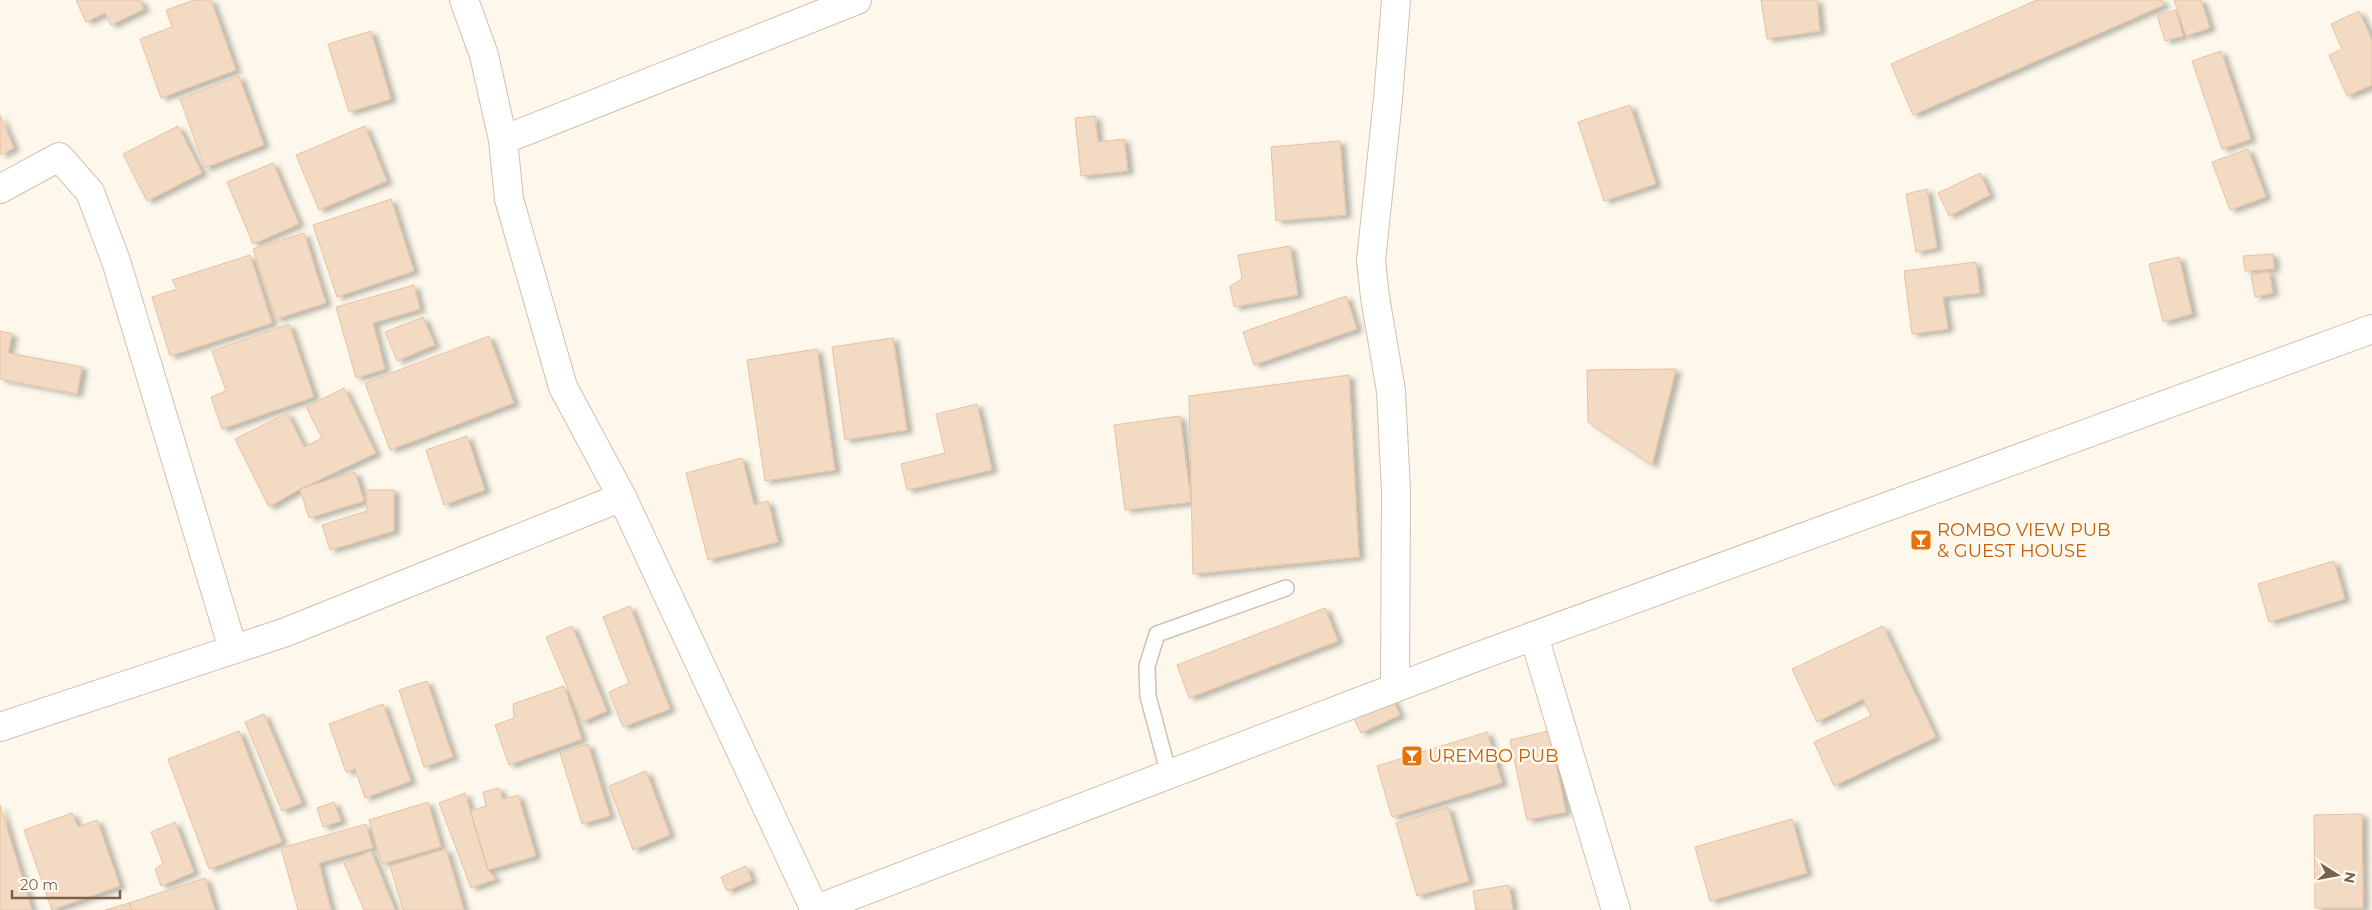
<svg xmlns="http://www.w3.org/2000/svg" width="2372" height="910" viewBox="0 0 2372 910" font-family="Montserrat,sans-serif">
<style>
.building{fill:#f3dac2;stroke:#e7c2a2;filter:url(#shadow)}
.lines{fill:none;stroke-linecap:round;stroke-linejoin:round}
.service-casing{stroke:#d1c1af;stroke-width:18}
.minor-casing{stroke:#d1c1af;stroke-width:30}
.tertiary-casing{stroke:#d1c1af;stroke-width:30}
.service{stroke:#fff;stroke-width:15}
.minor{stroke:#fff;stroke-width:28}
.tertiary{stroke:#fff;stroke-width:28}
.labels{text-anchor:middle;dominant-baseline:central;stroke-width:5;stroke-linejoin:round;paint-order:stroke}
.food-label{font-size:18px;fill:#c56008;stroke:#fffbf2;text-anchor:start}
</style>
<defs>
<filter id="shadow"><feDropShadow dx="5.5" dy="3" stdDeviation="2.5" flood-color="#0004"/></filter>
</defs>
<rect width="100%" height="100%" fill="#fdf8eb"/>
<!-- building -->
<path class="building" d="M76,0H140L144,9L111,25L105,13L86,22Z
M194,0H211L236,70L161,98L140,39L172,27L166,10Z
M1761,0H1817L1820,31L1767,39Z
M2037,0H2162L2164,5L1913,115L1891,64Z
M2174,0H2201L2210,28L2186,36Z
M2176,10L2183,36L2165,41L2157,15Z
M2359,11L2372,40V85L2347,96L2329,55L2342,49L2331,24Z
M371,31L391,99L349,112L328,44Z
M2221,51L2251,139L2222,149L2192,61Z
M239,76L264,145L205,168L180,99Z
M1630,105L1656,184L1604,201L1578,122Z
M0,115L14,148L0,155Z
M1095,116L1098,142L1124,139L1128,171L1081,176L1075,118Z
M178,126L202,173L147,201L123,154Z
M365,126L387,181L319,210L296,155Z
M1340,141L1346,215L1276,221L1271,147Z
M2248,149L2266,197L2230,210L2212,162Z
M273,163L299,224L253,244L227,182Z
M1980,173L1990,195L1949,216L1938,193Z
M1927,189L1937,248L1916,252L1906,194Z
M391,199L414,271L337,297L313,225Z
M304,233L326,303L276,319L253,249Z
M1290,246L1298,295L1234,307L1230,286L1242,279L1238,255Z
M2273,254L2274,269L2245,271L2243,256Z
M250,255L272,323L170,356L152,297L177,289L172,280Z
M2179,257L2192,314L2163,322L2149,264Z
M1976,262L1980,293L1943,297L1948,329L1912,334L1904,271Z
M2269,272L2273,293L2255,297L2251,275Z
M414,285L420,309L373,323L385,369L356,378L336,307Z
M1346,296L1357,329L1254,365L1243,332Z
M423,317L435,345L397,361L385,332Z
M289,324L314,397L222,429L211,397L226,391L212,351Z
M0,331L12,334L8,353L82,367L77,394L0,379Z
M489,336L514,403L390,450L365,383Z
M893,338L907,430L845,440L832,347Z
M817,349L835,470L765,481L747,360Z
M1676,369L1652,465L1588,422L1587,370Z
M1349,375L1359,557L1193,574L1189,396Z
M344,388L376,453L300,489L269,507L235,439L287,413L304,447L322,438L306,407Z
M977,404L992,470L907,490L901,464L945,453L936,414Z
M1180,416L1191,502L1125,510L1114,425Z
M467,436L485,490L444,505L426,450Z
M742,458L754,505L768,501L778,542L708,560L686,473Z
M355,472L364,501L309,518L300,489Z
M366,490H394V531L330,550L322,525L367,511Z
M2334,561L2345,599L2269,622L2258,584Z
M630,606L670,709L623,727L609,692L629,683L603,617Z
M1325,608L1338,641L1189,698L1177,665Z
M572,626L607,711L582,722L546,637Z
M1883,626L1936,737L1834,786L1814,742L1871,716L1863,699L1817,722L1792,669Z
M427,681L453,757L424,767L399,690Z
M564,686L582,739L509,765L495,725L514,718L513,704Z
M1392,698L1400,715L1361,733L1353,717Z
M383,704L411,781L365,798L355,769L346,772L329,724Z
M264,714L302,803L282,811L245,722Z
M239,731L282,842L209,869L168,759Z
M1549,731L1566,812L1527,820L1510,740Z
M1487,732L1502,783L1392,817L1377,766Z
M588,744L610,816L582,824L560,753Z
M646,771L670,835L633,850L609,786Z
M499,788L503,799L518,795L536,856L488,870L470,811L486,806L483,792Z
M465,793L488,870L496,879L471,888L439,803Z
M334,802L341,821L323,827L317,808Z
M428,802L441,847L382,864L369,820Z
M0,805L32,910H0Z
M1448,807L1469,881L1417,896L1396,823Z
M72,813L78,827L97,820L120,886L52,910L24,830Z
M2362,814L2363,908H2315L2314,815Z
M1792,819L1807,873L1710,901L1695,847Z
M175,822L194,872L161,886L155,869L163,863L151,832Z
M366,824L373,848L319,863L331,910H298L281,848Z
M446,849L464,910H403L390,866Z
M371,851L395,910H364L344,863Z
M746,866L752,880L727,891L721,877Z
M205,878L215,910H132L129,903Z
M1509,885L1513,910H1476L1473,891Z
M129,903L132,910H105Z"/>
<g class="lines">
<!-- service casing -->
<g class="service-casing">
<path id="service" d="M1169,775L1148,696L1147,666L1157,634L1286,588"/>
</g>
<!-- minor casing -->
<g class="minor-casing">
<path id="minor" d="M464,0L484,55L503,140L509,199L563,387L622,497L815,910
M503,140L857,0
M0,189L59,157L90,192L116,261L233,649
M1534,636L1616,910
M1395,688L1396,491L1391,391L1375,297L1371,261L1388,99L1396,0
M0,727L286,632L622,497"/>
</g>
<!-- tertiary casing -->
<g class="tertiary-casing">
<path id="tertiary" d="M814,910L1471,659L2372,329"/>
</g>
<!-- service -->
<use href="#service" class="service"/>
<!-- minor -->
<use href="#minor" class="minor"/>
<!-- tertiary -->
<use href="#tertiary" class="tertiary"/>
</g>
<!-- icons -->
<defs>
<g id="bar-square" transform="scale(1.125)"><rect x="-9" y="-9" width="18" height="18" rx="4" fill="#e8710a" stroke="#fffbf2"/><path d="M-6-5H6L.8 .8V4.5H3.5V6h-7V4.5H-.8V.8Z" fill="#fff"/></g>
</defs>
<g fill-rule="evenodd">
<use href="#bar-square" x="1921" y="540"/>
<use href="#bar-square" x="1412" y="756"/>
</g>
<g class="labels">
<!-- food labels -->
<g class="food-label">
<text x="1937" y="530">ROMBO VIEW PUB<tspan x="1937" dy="21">&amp; GUEST HOUSE</tspan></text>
<text x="1428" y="756">UREMBO PUB</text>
</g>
</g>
<!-- north arrow -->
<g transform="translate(2337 875) rotate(101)" stroke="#fffbf2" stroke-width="4" paint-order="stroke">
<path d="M0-4L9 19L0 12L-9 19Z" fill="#7a614c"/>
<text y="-8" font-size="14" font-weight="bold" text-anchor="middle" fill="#7a614c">N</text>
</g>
<!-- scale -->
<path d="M12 890v8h108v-8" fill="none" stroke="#7a614c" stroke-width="2.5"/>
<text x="20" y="890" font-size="15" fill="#7a614c" stroke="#fffbf2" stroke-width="4" paint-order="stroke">20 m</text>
</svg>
